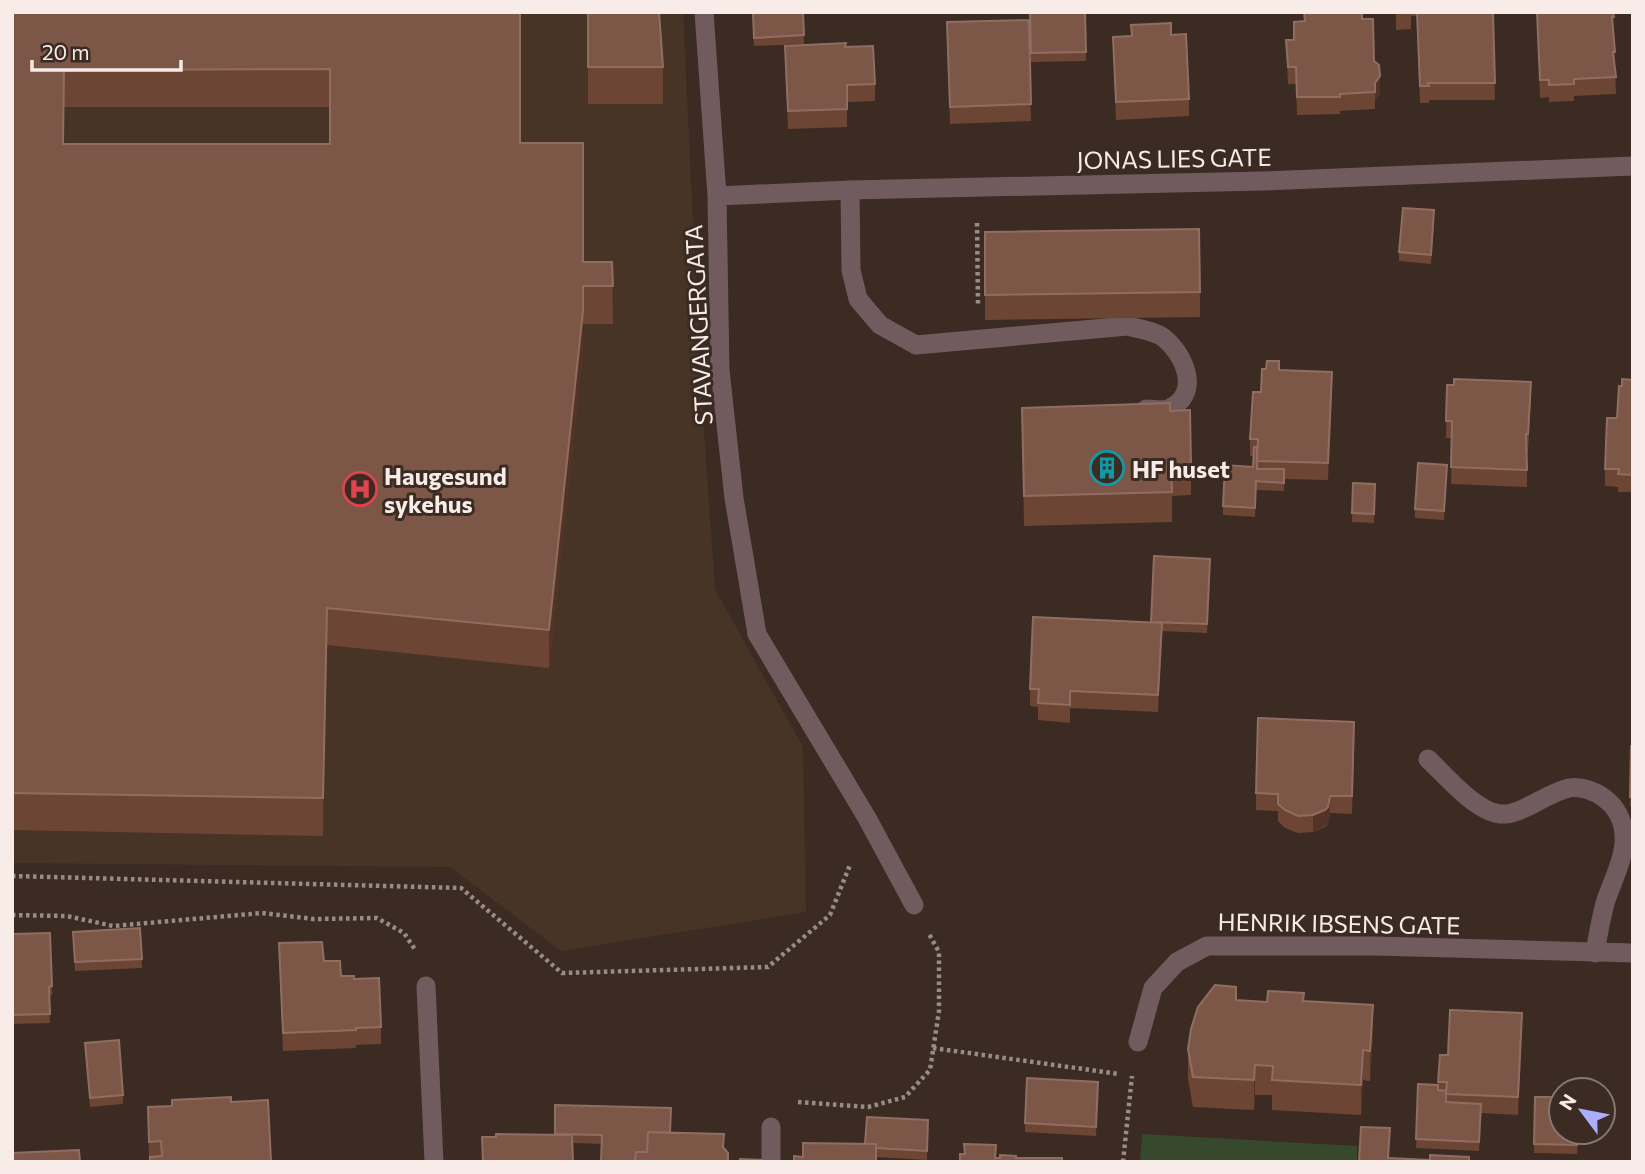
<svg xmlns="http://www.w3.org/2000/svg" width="1645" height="1174" viewBox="0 0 1645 1174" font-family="Commissioner,sans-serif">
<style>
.built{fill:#483327}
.green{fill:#37492c}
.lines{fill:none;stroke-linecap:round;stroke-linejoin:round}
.path{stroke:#998b85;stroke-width:4.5;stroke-dasharray:3.5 3.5;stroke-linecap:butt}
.service{stroke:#725b5e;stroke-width:19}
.minor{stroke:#725b5e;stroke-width:19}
.wall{fill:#6d4534;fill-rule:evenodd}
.shaded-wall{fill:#533325}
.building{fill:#7c5748;stroke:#8f6e61;stroke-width:2;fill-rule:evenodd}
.labels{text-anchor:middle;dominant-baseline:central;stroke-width:6;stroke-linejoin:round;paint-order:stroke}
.street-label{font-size:24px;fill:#f7ece7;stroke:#3b2b23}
.poi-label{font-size:24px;font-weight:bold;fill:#f7ece7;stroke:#3b2b23;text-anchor:start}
</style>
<rect width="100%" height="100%" fill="#3b2b23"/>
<!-- built -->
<path class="built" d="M12,12H683L701,389L715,589L803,747L806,912L561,951L450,867L12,863Z"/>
<!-- green -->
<path class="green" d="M1142,1134L1357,1146V1162H1140Z"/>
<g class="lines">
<!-- path -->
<path class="path" d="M977,223L978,305
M12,876L461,888L562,973L768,967L830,915L850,865
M12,915L67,916L113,926L262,913L314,919L377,918L404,933L416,951
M933,1048L1119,1074
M798,1102L868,1107L905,1097L930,1070L939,1011V952L929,934
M1123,1162L1132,1076"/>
<!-- service -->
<path class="service" d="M850,190L851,270L858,299L880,325L916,345L1128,326C1139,329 1155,331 1164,338C1185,355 1202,395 1168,409C1162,411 1152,409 1146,409
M757,634L867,818L914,905
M1428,759C1446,776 1475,811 1500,814C1521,816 1546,793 1569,788C1581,786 1595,791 1604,798C1615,806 1623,819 1624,834C1626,855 1613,880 1606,900C1601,917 1598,935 1595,953
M771,1127V1162"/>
<!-- minor -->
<path class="minor" d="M704,12L717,196L720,370L734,498L757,634
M717,196L850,190L1263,181L1633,166
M426,986L434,1162
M1138,1042L1153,988L1177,962L1207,946H1375L1633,953"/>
</g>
<!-- wall -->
<path class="wall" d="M12,12H520V143L583,262H612L613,324H583V349L549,668L327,645L323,836L12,830ZM64,107H330V144H64Z
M588,12L663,67V104H588Z
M752,12H803L804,44L754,46Z
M1030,12H1085L1086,61L1031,62Z
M1304,12L1362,19L1374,61L1380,94L1375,100V109L1340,111V114L1297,115L1296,84H1288L1286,40H1294L1304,21Z
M1396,12H1493L1495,100H1429V103H1420L1417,16H1411V29L1396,30Z
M1537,12H1613L1616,94L1574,96V101L1549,102V97L1540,98Z
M1029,20L1031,121L950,124L947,22Z
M1131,25L1171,35L1189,99V116L1116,120L1113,37L1131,36Z
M785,46L845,47L875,84V101L847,102V127L788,129Z
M1434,219L1431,264L1399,261V252Z
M985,232L1200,292V317L985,320Z
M1279,370L1332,389L1328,480L1284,479V491L1256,490L1255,517L1223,515V506L1253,467V456H1250V439L1261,392Z
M1633,380V492H1618V487L1605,486V469L1617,418L1622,386Z
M1447,385L1531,399L1528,451H1527V487L1451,484L1452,438H1446Z
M1022,408L1170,411L1191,465V495L1172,496V522L1024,526Z
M1447,474L1444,520L1415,518V509Z
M1353,483L1375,484L1374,523L1352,522Z
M1210,568L1207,633L1162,631L1158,712L1070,708V723L1038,720V707L1030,706V689L1151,622Z
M1354,739L1352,814L1330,813L1328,824L1325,827L1313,832L1298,833L1285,828L1278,821V811L1256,810V793Z
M1631,746H1633V806H1630Z
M140,928L142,968L75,971L73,941Z
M12,934L52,986V995L49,996L50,1023L12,1024Z
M279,943L324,961L341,976L354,979L381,1027V1044L356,1045V1048L283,1051Z
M1236,1000L1267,1002L1304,1001L1373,1035L1370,1081L1363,1080L1361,1115L1272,1110V1095H1255L1254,1110L1193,1107L1188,1079V1049Z
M1522,1030L1518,1115L1481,1113L1479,1151L1416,1148L1418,1084L1438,1085L1440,1055H1448Z
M85,1043L123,1095V1104L90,1107Z
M1098,1082L1096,1136L1025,1132V1123Z
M1535,1097L1578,1132L1577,1154L1534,1153Z
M172,1106L271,1162L149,1159L148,1107Z
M928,1120L927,1160L876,1157H803L865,1144Z
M670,1133L724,1148L728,1162H601L602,1144L573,1143L555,1135Z"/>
<!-- shaded-wall -->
<path class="shaded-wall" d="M1380,76V94L1375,100V83Z
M583,311V349L549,668V630Z
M1332,372V389L1328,480V463Z
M327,608V645L323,836V798Z
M1162,623V640L1158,712V695Z
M1330,796V813L1328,824L1313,832V815Z
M1373,1005V1035L1370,1081V1051Z
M1522,1013V1030L1518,1115V1097Z
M1363,1050V1080L1361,1115V1085Z
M1255,1065V1095L1254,1110V1080Z"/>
<!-- building -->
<path class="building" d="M12,12H520V143H583V262H612L613,286H583V311L549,630L327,608L323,798L12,793ZM330,69V144H63L64,70Z
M588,12H659L663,67H588Z
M753,12H803L804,35L754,38Z
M1030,12H1085L1086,52L1031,53Z
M1304,12H1362V19H1373L1374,61L1379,65L1380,76L1375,83V92L1340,94V97H1297L1296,67H1288L1286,40H1294V22L1305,21Z
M1417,12H1493L1495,83H1428L1429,86H1420Z
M1537,12H1613L1614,17H1612L1615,52H1613L1616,77L1574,79V84L1549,85V80H1540Z
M1029,20L1031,104L950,107L947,22Z
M1171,23V35L1186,34L1189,99L1116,102L1113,37L1132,36L1131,25Z
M846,43L845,47L873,46L875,84L847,85V109L788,111L785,46Z
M1403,208L1434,210L1431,255L1399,252Z
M1199,229L1200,292L985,295V232Z
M1267,361H1279V370L1332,372L1328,463L1257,461L1258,439H1250L1253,392H1261L1262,369H1266Z
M1454,379L1531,382L1528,434H1526L1527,470L1451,467L1452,421H1446L1447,385H1454Z
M1622,379L1633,380V475L1618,474L1619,469H1605L1607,418H1617L1619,386H1622Z
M1170,403V411L1190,410L1191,465L1171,466L1172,492L1024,496L1022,408Z
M1254,447H1257V469H1284V483L1256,481L1255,508L1223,506L1225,465L1253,467Z
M1418,463L1447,465L1444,511L1415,509Z
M1353,483L1375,484L1374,514L1352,513Z
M1154,556L1210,559L1207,624L1151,622Z
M1033,617L1162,623L1158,695L1070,691V705L1038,703L1039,689H1030Z
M1258,718L1354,722L1352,796H1330L1328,807L1325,810L1313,815L1298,816L1285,810L1278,804V794L1256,793Z
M1631,746H1633V797H1630Z
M140,928L142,959L75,962L73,932Z
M50,933L52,986L49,987L50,1014L12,1015V934Z
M322,942L324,961H340L341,976H354V979L379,978L381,1027L356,1028V1030L283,1033L279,943Z
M1215,985L1236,987V1000L1267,1002L1268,991L1304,993L1303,1001L1373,1005L1370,1051L1363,1050L1361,1085L1272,1080L1273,1066L1255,1065L1254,1080L1193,1077L1188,1049L1191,1029L1198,1007Z
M1450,1010L1522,1013L1518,1097L1446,1094L1447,1082H1438L1440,1055H1448Z
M119,1040L123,1095L90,1098L85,1043Z
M1027,1078L1098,1082L1096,1127L1025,1123Z
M1418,1084L1438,1085V1090L1446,1091V1102L1481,1104L1479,1142L1416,1139Z
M231,1097V1102L268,1100L271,1162H150V1157L162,1156L161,1141L149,1142L148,1107L172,1106V1100Z
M1535,1097H1561V1132H1578L1577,1145L1534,1144Z
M555,1105L671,1108L670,1133L648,1132L647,1152H636L635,1161H601L602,1135L555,1134Z
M867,1117L928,1120L927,1151L876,1148V1144H865Z
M1361,1127L1390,1128L1388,1158L1430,1160V1155L1469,1157V1162H1359Z
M648,1132L724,1134L723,1147L728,1153V1162H635L636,1152H647Z
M496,1134L572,1135L573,1162H483L482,1137H496Z
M803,1143L876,1144V1162H794V1156L803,1157Z
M964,1144L996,1145L995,1158H1000V1155L1016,1156V1158H1062V1162H960V1154H965Z
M79,1150L80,1162H12V1153Z
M740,1159L761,1160L760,1162H739Z"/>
<!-- icons -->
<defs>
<g id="building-ring" transform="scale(1.75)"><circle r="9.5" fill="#3b2b23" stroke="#0f9aa8" stroke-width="1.5"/><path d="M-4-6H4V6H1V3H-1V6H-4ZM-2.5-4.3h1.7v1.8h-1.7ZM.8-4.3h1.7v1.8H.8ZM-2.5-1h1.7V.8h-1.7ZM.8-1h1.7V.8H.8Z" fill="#0f9aa8"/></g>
<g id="hospital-ring" transform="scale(1.75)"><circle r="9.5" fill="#3b2b23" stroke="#e0444e" stroke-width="1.5"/><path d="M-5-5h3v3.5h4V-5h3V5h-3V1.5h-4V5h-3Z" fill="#e0444e"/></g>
</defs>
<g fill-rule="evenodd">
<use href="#building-ring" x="1107" y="468"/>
<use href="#hospital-ring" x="360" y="489"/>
</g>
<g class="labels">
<!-- street labels -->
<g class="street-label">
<text transform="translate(1174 158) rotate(-1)">JONAS LIES GATE</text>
<text transform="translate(698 325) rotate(-93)">STAVANGERGATA</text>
<text transform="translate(1339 923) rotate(1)">HENRIK IBSENS GATE</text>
</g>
<!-- poi labels -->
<g class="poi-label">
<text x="1132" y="468">HF huset</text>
<text x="384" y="475">Haugesund<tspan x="384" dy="28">sykehus</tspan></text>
</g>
</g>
<!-- border -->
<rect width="1645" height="1174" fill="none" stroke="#f7ece7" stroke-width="28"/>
<!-- north arrow -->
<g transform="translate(1582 1111) rotate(302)"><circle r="33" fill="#3b2b23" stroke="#867871" stroke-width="2"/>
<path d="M0-5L12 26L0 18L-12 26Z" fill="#abaffb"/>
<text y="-10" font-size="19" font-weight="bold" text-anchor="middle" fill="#f7ece7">N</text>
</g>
<!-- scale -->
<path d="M32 60v10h149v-10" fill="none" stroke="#f7ece7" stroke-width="3.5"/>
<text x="42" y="60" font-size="21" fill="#f7ece7" stroke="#3b2b23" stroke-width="5" paint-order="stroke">20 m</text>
</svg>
